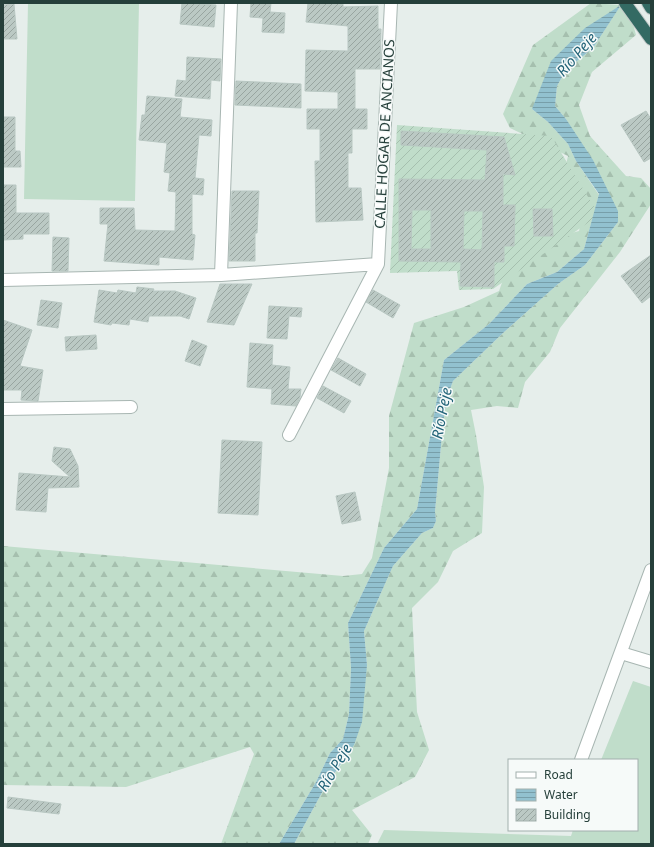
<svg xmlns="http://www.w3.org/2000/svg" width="654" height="847" viewBox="0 0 654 847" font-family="'Noto Sans',sans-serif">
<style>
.grass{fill:#c0ddca}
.forest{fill:url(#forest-firs)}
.garden{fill:url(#garden-furrows)}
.water{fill:url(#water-rules)}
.building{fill:url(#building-hatch);stroke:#b8c7c2;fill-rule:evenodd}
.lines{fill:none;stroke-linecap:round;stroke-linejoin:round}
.minor-casing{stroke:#a8b6b2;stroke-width:14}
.highway-casing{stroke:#c2c9c8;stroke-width:14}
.minor{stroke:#fff;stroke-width:12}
.highway{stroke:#336a63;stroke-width:12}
.labels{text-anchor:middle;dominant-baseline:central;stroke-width:3;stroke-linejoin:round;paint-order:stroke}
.street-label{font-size:14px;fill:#253f3a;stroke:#f6faf9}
.water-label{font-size:15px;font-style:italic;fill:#226378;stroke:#f6faf9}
</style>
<defs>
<pattern id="forest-firs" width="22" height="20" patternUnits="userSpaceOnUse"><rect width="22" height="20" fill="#c0ddca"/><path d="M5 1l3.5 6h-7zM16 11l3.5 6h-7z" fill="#a5bfae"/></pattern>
<pattern id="garden-furrows" width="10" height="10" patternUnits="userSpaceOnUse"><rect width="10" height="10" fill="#c0ddca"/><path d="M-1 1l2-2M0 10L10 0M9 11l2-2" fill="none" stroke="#a5bfae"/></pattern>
<pattern id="water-rules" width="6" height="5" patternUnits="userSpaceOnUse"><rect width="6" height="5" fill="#92c1cf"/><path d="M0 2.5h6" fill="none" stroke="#779ea9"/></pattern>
<pattern id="building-hatch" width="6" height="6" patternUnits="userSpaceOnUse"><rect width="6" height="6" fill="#bbc9c4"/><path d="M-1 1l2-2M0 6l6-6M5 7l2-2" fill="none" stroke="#98a5a0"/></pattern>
</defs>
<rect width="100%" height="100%" fill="#e6eeeb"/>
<!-- grass -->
<path class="grass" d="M28,3H139L135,201L24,199Z
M633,681L651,687V844H377L384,830L571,836L573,830H637V760H601Z"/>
<!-- forest -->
<path class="forest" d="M591,3L621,5L632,20L636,35L592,72L579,105L590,136L626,176L641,178L651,189V204L620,252L560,328L550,352L525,382L518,408L497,406L471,410L476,435L484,487L482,533L453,551L438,582L412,608L417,712L429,750L415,777L352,810L372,835L368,844H294L325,787L346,758L367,665L364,631L393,566L422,533L433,528L436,521L435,512L443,423L447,398L453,381L503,333L558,284L585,265L618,222L566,119L555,106L557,86L566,70L593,48L620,6L532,109L548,122L568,144L576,161L599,195L584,249L557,272L527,284L489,324L444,360L417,509L384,548L348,623L351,668L349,714L343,739L330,753L316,782L279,844H221L254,754L250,747L126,787L3,785V546L343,576L362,574L372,558L389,468V416L414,323L464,307L499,291L509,263L553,238L579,231L584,208L563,178L568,156L510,128L503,114L533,45Z"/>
<!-- garden -->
<path class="garden" d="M397,125L551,136L599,215L493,289L459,290L457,271L390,273Z"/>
<!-- water -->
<path class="water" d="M621,5L593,48L566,70L557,86L555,106L566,119L593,160L618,211V222L585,265L558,284L503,333L453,381L447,398L443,423L435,512L436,521L433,528L422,533L393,566L364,631L367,665L362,722L354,745L325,787L294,844H279L316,782L330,753L343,739L349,714L351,668L348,623L384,548L417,509L444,360L489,324L527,284L557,272L584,249L599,194L576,161L568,144L548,122L532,109L551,61L585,28Z"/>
<!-- building -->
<path class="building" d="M182,3L216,5L214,27L180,24Z
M251,3H271L270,12L285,13L284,33L262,32L263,18L250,17Z
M308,3H343V7L378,6V29H381L380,69H355V109H367V129H352V153H348V188H361L363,220L316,222L315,161H320V129H307V109H338V92L305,91L306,50L348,51V26L306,22Z
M14,4L17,39H3V5Z
M187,57L221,59L220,81L211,80L210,99L175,96L177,80L186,81Z
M236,81L301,84V108L235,105Z
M147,96L182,99L180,117L212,120L211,136L199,135L195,178L204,179L203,195L192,194V234L195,235L193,260L159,257V265L104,261L108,224H100V208H134L135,230L175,231L176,192L168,191L170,173L164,172L167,143L139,140L142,115H145Z
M646,111L651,119V158L644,162L621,125Z
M3,117H15V151H20L21,167H3Z
M401,131L504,137L515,175L503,174V205H515L514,246H504V262H494V287L460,286L461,262L399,261V179L485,180L487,150L401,145ZM412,210H431V249H411ZM464,211H483L482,250L463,249Z
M3,185H16V213H49V234H23V239L3,240Z
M232,191H259L257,233H255V261H229Z
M533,209H552L553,236H534Z
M53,237L69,238L68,271H52Z
M651,255V296L642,303L621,276Z
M220,284H252L234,325L207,322Z
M137,287L154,289L153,291H175L196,298L189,319L180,316H149L148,322L130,319L129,325L112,323L111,325L94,322L99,290L117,293L118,290L136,293Z
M373,290L400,305L393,318L366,302Z
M41,300L62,303L58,328L37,325Z
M269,306L302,308L301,317L289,316L287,339L267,338Z
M3,320L32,330L20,366L43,370L38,401L21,400L22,390H3Z
M96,335L97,349L66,351L65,337Z
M192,340L207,346L200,366L185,361Z
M250,343L273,345L272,365L290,367L288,389H301L300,397L296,406L271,404L272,389L247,387Z
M338,358L366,374L360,386L331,370Z
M323,386L351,401L344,413L317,398Z
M222,440L262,442L258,515L218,513Z
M54,447L70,449L78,466L79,487L48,488L46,512L16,510L19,473L70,477L52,461Z
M355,492L361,520L342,524L336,496Z
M8,797L61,804L59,814L7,808Z"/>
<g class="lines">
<!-- minor casing -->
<g class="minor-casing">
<path id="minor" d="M221,275L231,3
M3,280L221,275L378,264
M3,409L131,407
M289,435L378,264L391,3
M621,653L651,662
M581,760L651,570"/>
</g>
<!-- highway casing -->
<g class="highway-casing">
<path id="highway" d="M625,3L651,39
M648,3L651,8"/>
</g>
<!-- minor -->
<use href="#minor" class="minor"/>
<!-- highway -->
<use href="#highway" class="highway"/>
</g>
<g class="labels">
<!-- street labels -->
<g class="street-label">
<text transform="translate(384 134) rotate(-87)">CALLE HOGAR DE ANCIANOS</text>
</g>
<!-- water labels -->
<g class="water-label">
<text transform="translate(576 54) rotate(-49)">Río Peje</text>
<text transform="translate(441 413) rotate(-79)">Río Peje</text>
<text transform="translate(334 767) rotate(-59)">Río Peje</text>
</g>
</g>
<!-- border -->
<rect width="654" height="847" fill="none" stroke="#253f3a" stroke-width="8"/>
<!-- legend -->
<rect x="508" y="759" width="130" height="72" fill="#f6faf9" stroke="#a2afad"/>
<rect x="516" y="772" width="20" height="6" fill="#ffffff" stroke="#a2afad"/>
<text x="544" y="779" font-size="12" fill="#253f3a">Road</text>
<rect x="516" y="789" width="20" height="12" fill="url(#water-rules)" stroke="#a2afad"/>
<text x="544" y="799" font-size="12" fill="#253f3a">Water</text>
<rect x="516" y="809" width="20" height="12" fill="url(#building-hatch)" stroke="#a2afad"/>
<text x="544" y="819" font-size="12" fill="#253f3a">Building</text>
</svg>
